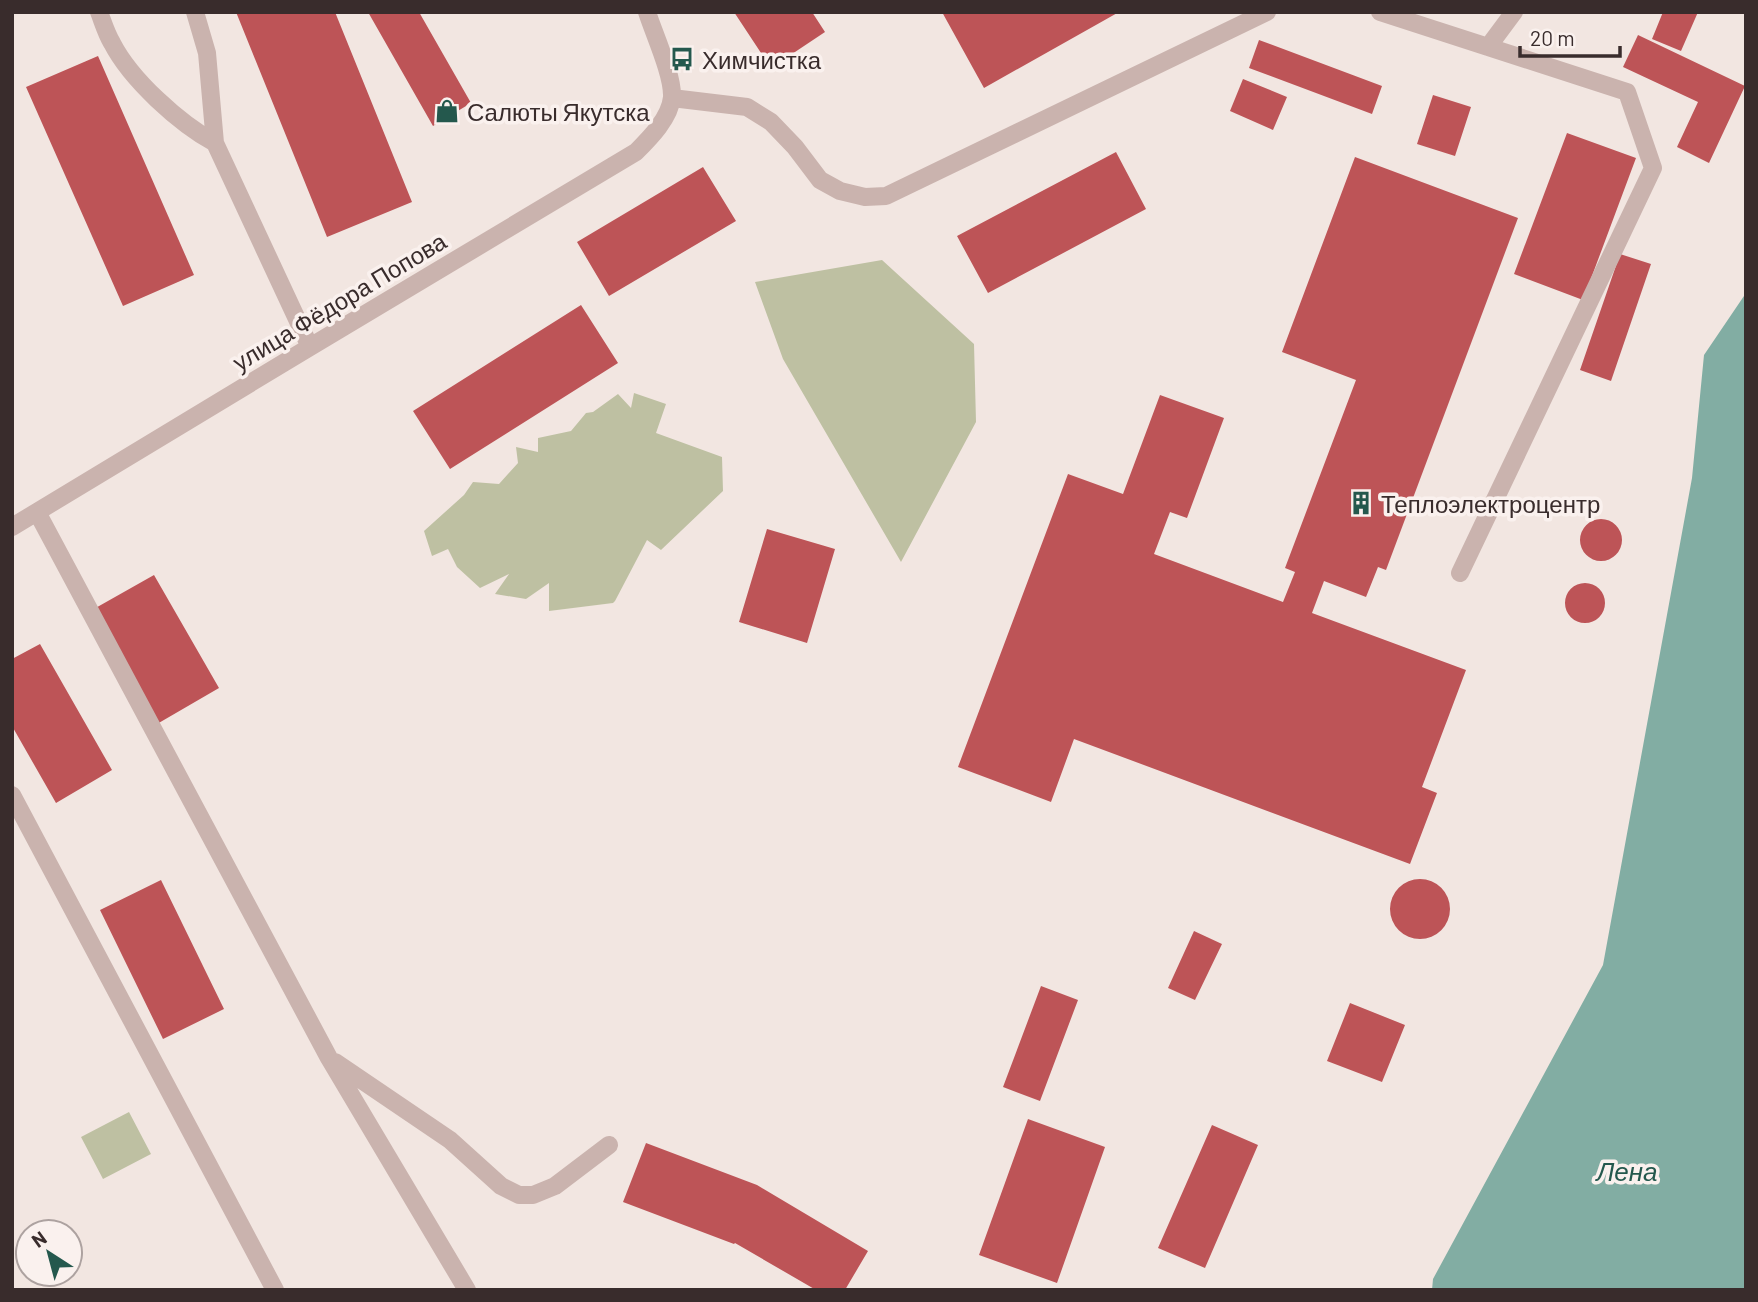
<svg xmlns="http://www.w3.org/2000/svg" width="1758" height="1302" viewBox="0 0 1758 1302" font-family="Barlow,sans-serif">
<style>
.green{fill:#bec0a2}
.water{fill:#82ada3}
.building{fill:#bd5457}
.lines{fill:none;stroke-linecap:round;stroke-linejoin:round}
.minor{stroke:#cab3ae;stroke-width:18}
.labels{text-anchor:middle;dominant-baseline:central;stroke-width:7;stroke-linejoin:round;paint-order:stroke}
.poi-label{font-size:24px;fill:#392c2c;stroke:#faf1ee;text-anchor:start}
.street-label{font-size:24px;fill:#392c2c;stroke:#faf1ee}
.water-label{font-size:26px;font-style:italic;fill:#24584d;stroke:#faf1ee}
</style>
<rect width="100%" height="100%" fill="#f2e6e1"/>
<!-- green -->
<path class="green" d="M882,260L974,344L976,422L901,562L783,359L755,282Z
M634,393L666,404L656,433L722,457L723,491L661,550L647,540L615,601L613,603L549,611V583L526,599L495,594L509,574L480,588L457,567L448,549L432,556L424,531L464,495L473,482L499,484L518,463L516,447L538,452V438L571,431L586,413L593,412L618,394L631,408Z
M129,1112L151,1154L103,1179L81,1137Z"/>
<!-- water -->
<path class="water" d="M1746,293V1290H1432L1433,1279L1603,965L1692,478L1704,355Z"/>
<!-- building -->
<path class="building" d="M236,12H335L412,202L327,237Z
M368,12H419L471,103L433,126Z
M734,12H812L825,32L771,68Z
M942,12H1119L984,88Z
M1663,12H1698L1681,51L1652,39Z
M1638,35L1745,86L1709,163L1677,147L1698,102L1623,67Z
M1259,40L1382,86L1372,114L1249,68Z
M98,56L194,275L123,306L26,87Z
M1243,79L1287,97L1273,130L1230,111Z
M1433,95L1471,107L1455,156L1417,144Z
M1567,133L1636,158L1583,300L1514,274Z
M1116,152L1146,209L988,293L957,236Z
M1355,157L1518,218L1386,570L1378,567L1366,597L1324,581L1312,613L1466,670L1422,787L1437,793L1410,864L1074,739L1051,802L958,767L1068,474L1123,494L1160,395L1224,418L1187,518L1170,512L1154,554L1283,602L1295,572L1285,568L1356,380L1282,352Z
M703,167L736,221L609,296L577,242Z
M1620,254L1651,264L1611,381L1580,370Z
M581,305L618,363L450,469L413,411Z
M1580 540a21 21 0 1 1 42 0a21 21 0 1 1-42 0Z
M767,529L835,549L807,643L739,622Z
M154,575L219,688L157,724L92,610Z
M1565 603a20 20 0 1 1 40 0a20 20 0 1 1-40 0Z
M40,644L112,770L56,803L12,726V659Z
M1390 909a30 30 0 1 1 60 0a30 30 0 1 1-60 0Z
M161,880L224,1009L163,1039L100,910Z
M1194,931L1222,944L1195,1000L1168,988Z
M1041,986L1078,1000L1040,1101L1003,1087Z
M1350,1003L1405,1025L1382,1082L1327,1061Z
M1028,1119L1105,1147L1057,1283L979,1255Z
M1212,1125L1258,1145L1205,1268L1158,1248Z
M646,1143L757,1185L868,1251L845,1290H816L735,1243L734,1244L623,1202Z"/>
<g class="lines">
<!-- minor -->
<path class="minor" d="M99,12C103,22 106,33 112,43C131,80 179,123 215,143L207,53L195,12
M1380,12L1627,92L1653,168L1460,573
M1488,47L1514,12
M672,98L747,107L771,122L795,147L820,180L840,191L865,197L886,196L1267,12
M215,143L310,347
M37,512L329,1058L467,1290
M12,527L310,347L636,152C650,138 670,118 672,97C673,75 654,34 647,12
M12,795L275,1290
M335,1062L450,1140L501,1186L519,1195H533L555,1186L609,1145"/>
</g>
<!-- icons -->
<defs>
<g id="bus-bare" transform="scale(1.89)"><path d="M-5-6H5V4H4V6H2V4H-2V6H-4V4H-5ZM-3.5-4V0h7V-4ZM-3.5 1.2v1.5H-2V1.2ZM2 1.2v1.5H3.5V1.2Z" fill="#24584d" stroke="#faf1ee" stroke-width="2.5" paint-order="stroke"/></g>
<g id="shop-bare" transform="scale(1.89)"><path d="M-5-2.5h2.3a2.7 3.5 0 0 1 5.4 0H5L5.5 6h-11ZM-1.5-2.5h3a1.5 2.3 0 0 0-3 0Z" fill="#24584d" stroke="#faf1ee" stroke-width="2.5" paint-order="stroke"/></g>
<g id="building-bare" transform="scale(1.89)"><path d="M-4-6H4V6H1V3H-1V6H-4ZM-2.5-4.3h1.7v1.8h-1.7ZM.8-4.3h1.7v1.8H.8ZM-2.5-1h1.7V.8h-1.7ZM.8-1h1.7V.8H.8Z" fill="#24584d" stroke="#faf1ee" stroke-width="2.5" paint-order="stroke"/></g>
</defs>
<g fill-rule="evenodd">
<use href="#bus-bare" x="682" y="59"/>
<use href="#shop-bare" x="447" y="111"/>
<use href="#building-bare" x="1361" y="503"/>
</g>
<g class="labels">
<!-- poi labels -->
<g class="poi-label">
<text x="702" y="59">Химчистка</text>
<text x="467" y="111">Салюты Якутска</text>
<text x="1381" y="503">Теплоэлектроцентр</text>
</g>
<!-- street labels -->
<g class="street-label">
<text transform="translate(339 301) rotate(-31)">улица Фёдора Попова</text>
</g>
<!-- water labels -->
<g class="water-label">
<text x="1627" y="1170">Лена</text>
</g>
</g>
<!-- border -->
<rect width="1758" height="1302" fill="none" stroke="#392c2c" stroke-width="28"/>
<!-- north arrow -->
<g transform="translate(49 1253) rotate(324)"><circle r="33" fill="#faf1ee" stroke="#ada2a0" stroke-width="2"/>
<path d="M0-5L12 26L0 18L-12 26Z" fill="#24584d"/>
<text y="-10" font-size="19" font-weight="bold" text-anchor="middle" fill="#392c2c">N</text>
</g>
<!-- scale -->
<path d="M1520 46v10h100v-10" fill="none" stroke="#392c2c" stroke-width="3.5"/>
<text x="1530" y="46" font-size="21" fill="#392c2c" stroke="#faf1ee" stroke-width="5" paint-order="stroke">20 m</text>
</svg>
